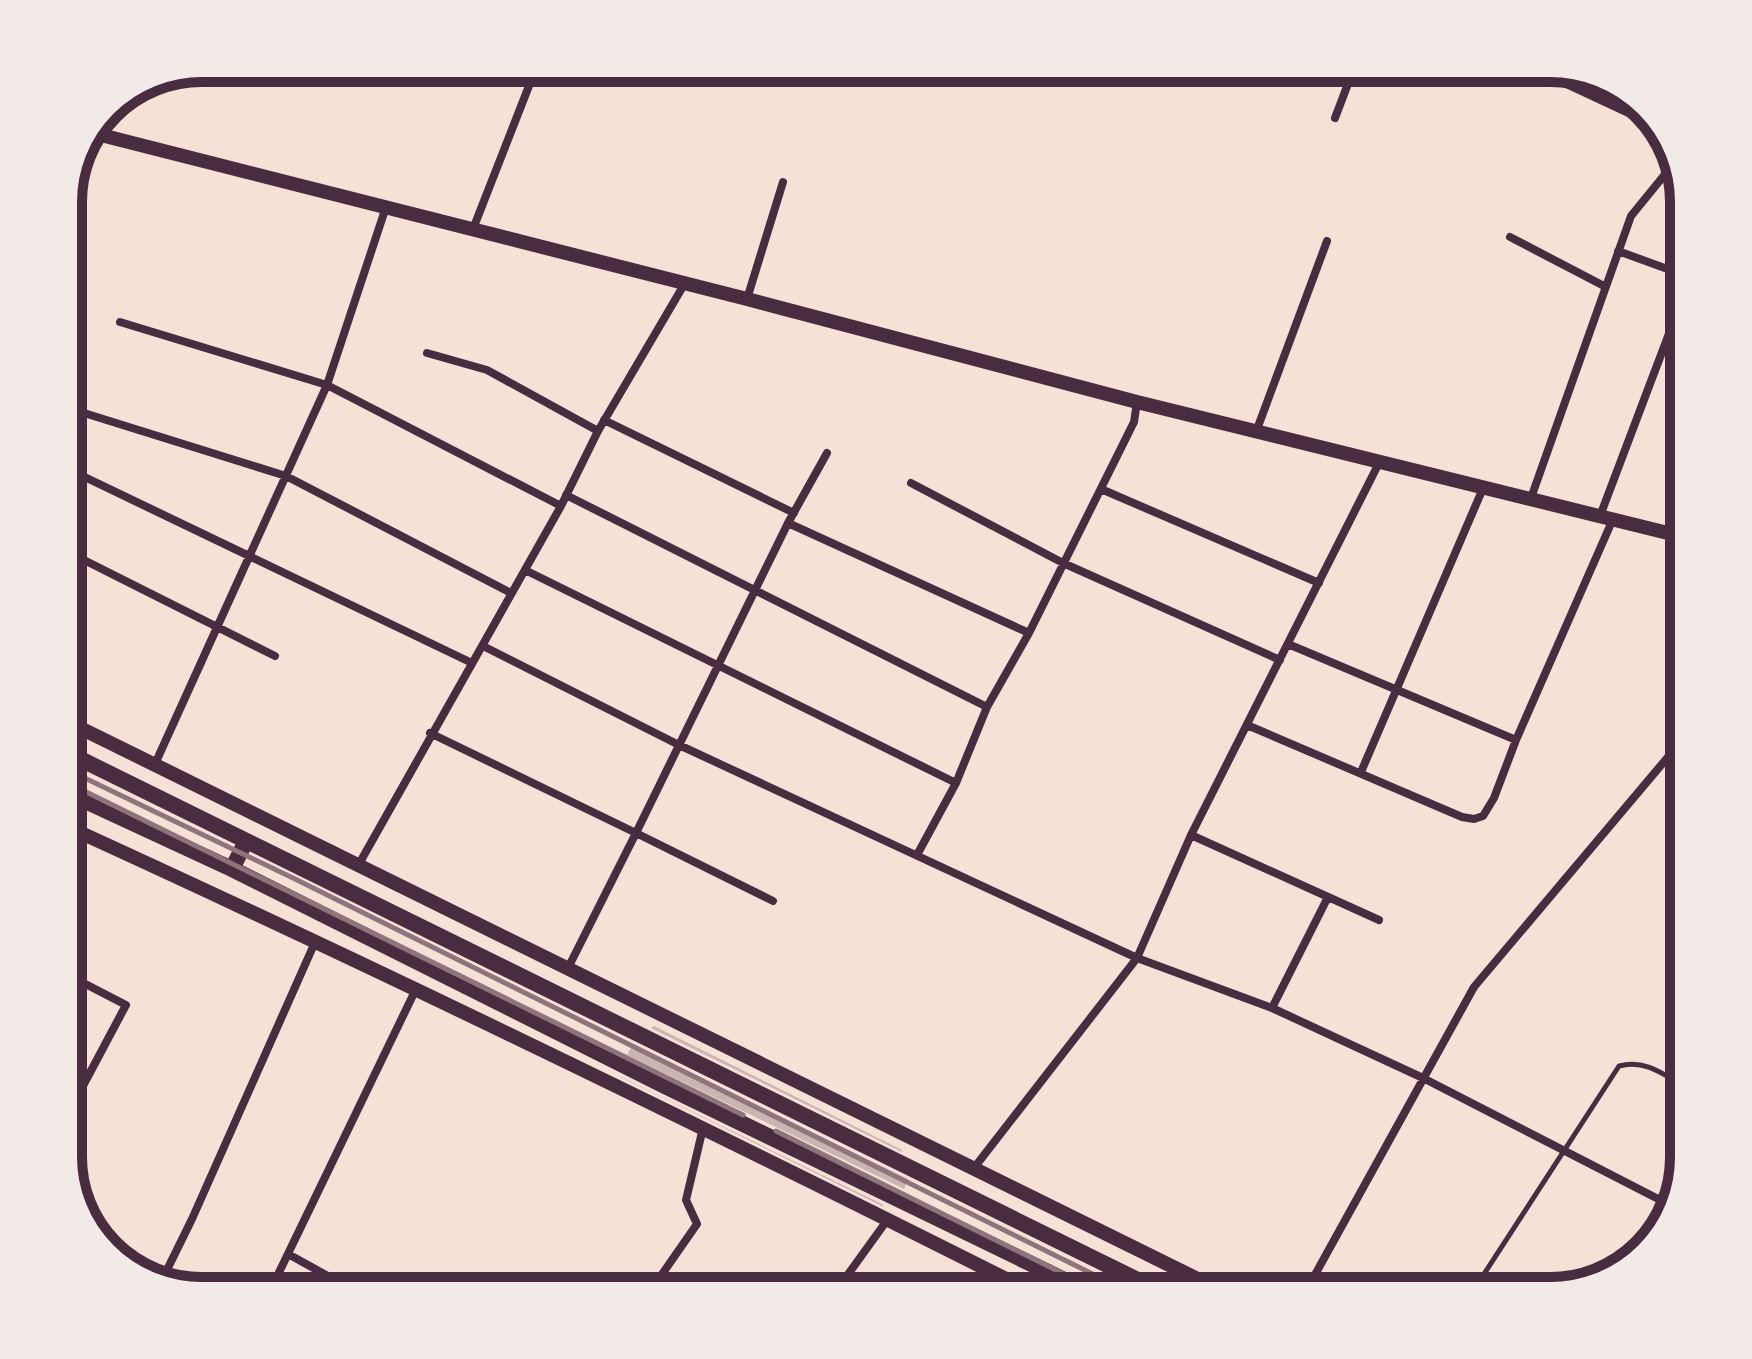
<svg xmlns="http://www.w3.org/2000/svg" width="1752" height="1359" viewBox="0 0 1752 1359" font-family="'Alegreya Sans',sans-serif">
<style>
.building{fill:#ccb4b1}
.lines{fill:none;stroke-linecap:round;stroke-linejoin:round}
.service{stroke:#4a2c40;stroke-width:5}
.minor{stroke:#4a2c40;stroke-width:8}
.tertiary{stroke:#4a2c40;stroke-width:14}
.secondary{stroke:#4a2c40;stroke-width:14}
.primary{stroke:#4a2c40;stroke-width:16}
.rail{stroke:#8f747c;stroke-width:5}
.rim{fill:none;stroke:#4a2c40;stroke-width:10}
</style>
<rect width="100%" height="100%" fill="#f7e1d7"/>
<!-- building -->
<path class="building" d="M654,1026L902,1150V1152L651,1028Z
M633,1044L908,1179L904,1189L627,1055Z
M620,1076L660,1096L884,1205L882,1206L621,1077Z"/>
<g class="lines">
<!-- service -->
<path class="service" d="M1473,1291L1619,1066C1645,1059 1663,1074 1684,1086"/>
<!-- minor -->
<path class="minor" d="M1566,84L1641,119L1668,140
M1335,118L1354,68
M473,229L536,68
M1510,237L1606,287
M1618,251L1684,275
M747,299L783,182
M120,322L327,385L561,506
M427,353L487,370L598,431
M68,408L286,476L511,593
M604,420L794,513
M1256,432L1327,241
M68,469L472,663
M911,483L1063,563L1280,660
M1101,489L1319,583
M566,495L987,707
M1531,498L1631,216L1675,162
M1600,516L1684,294
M788,523L1029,633
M68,552L275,656
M525,570L956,783
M1288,644L1516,740
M483,646L679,745L1137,958L1272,1008L1423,1078L1668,1204
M1247,725L1462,817L1474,819L1483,816L1494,798L1516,740L1613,519
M430,733L636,833L788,523L827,453
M155,764L327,385L386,207
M1361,772L1484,486
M1191,835L1379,920
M917,855L956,783L987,707L1029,633L1134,422L1137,402
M359,864L561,506L598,431L685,283
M568,968L636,833L773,901
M1272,1008L1328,897
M68,1114L126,1005L68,975
M974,1168L1137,958L1191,835L1380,461
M288,1254L355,1291
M163,1278L192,1219L316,940
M270,1291L416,989
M639,1291L658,1280L697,1224L686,1200L703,1128
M836,1291L888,1219
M1306,1291L1474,987L1684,738"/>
<!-- tertiary -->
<path class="tertiary" d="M68,722L1222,1291
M68,827C392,975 712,1131 1030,1291
M1039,1291L1048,1271"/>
<!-- secondary -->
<path class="secondary" d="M97,134L747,299L1137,402L1684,537"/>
<!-- primary -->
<path class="primary" d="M68,753L1160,1291
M68,793L232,869L665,1086L1087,1291
M232,869L246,841"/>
<!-- rail -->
<path class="rail" d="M68,770L295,879L1127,1291
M68,783L743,1115
M776,1131L1098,1291"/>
</g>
<!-- crop -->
<path d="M0 0H1752V1359H0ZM202 82H1550A120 120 0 0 1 1670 202V1157A120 120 0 0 1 1550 1277H202A120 120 0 0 1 82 1157V202A120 120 0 0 1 202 82Z" fill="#f1eae7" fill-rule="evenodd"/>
<path class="rim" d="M202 82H1550A120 120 0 0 1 1670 202V1157A120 120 0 0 1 1550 1277H202A120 120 0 0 1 82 1157V202A120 120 0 0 1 202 82Z"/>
</svg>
